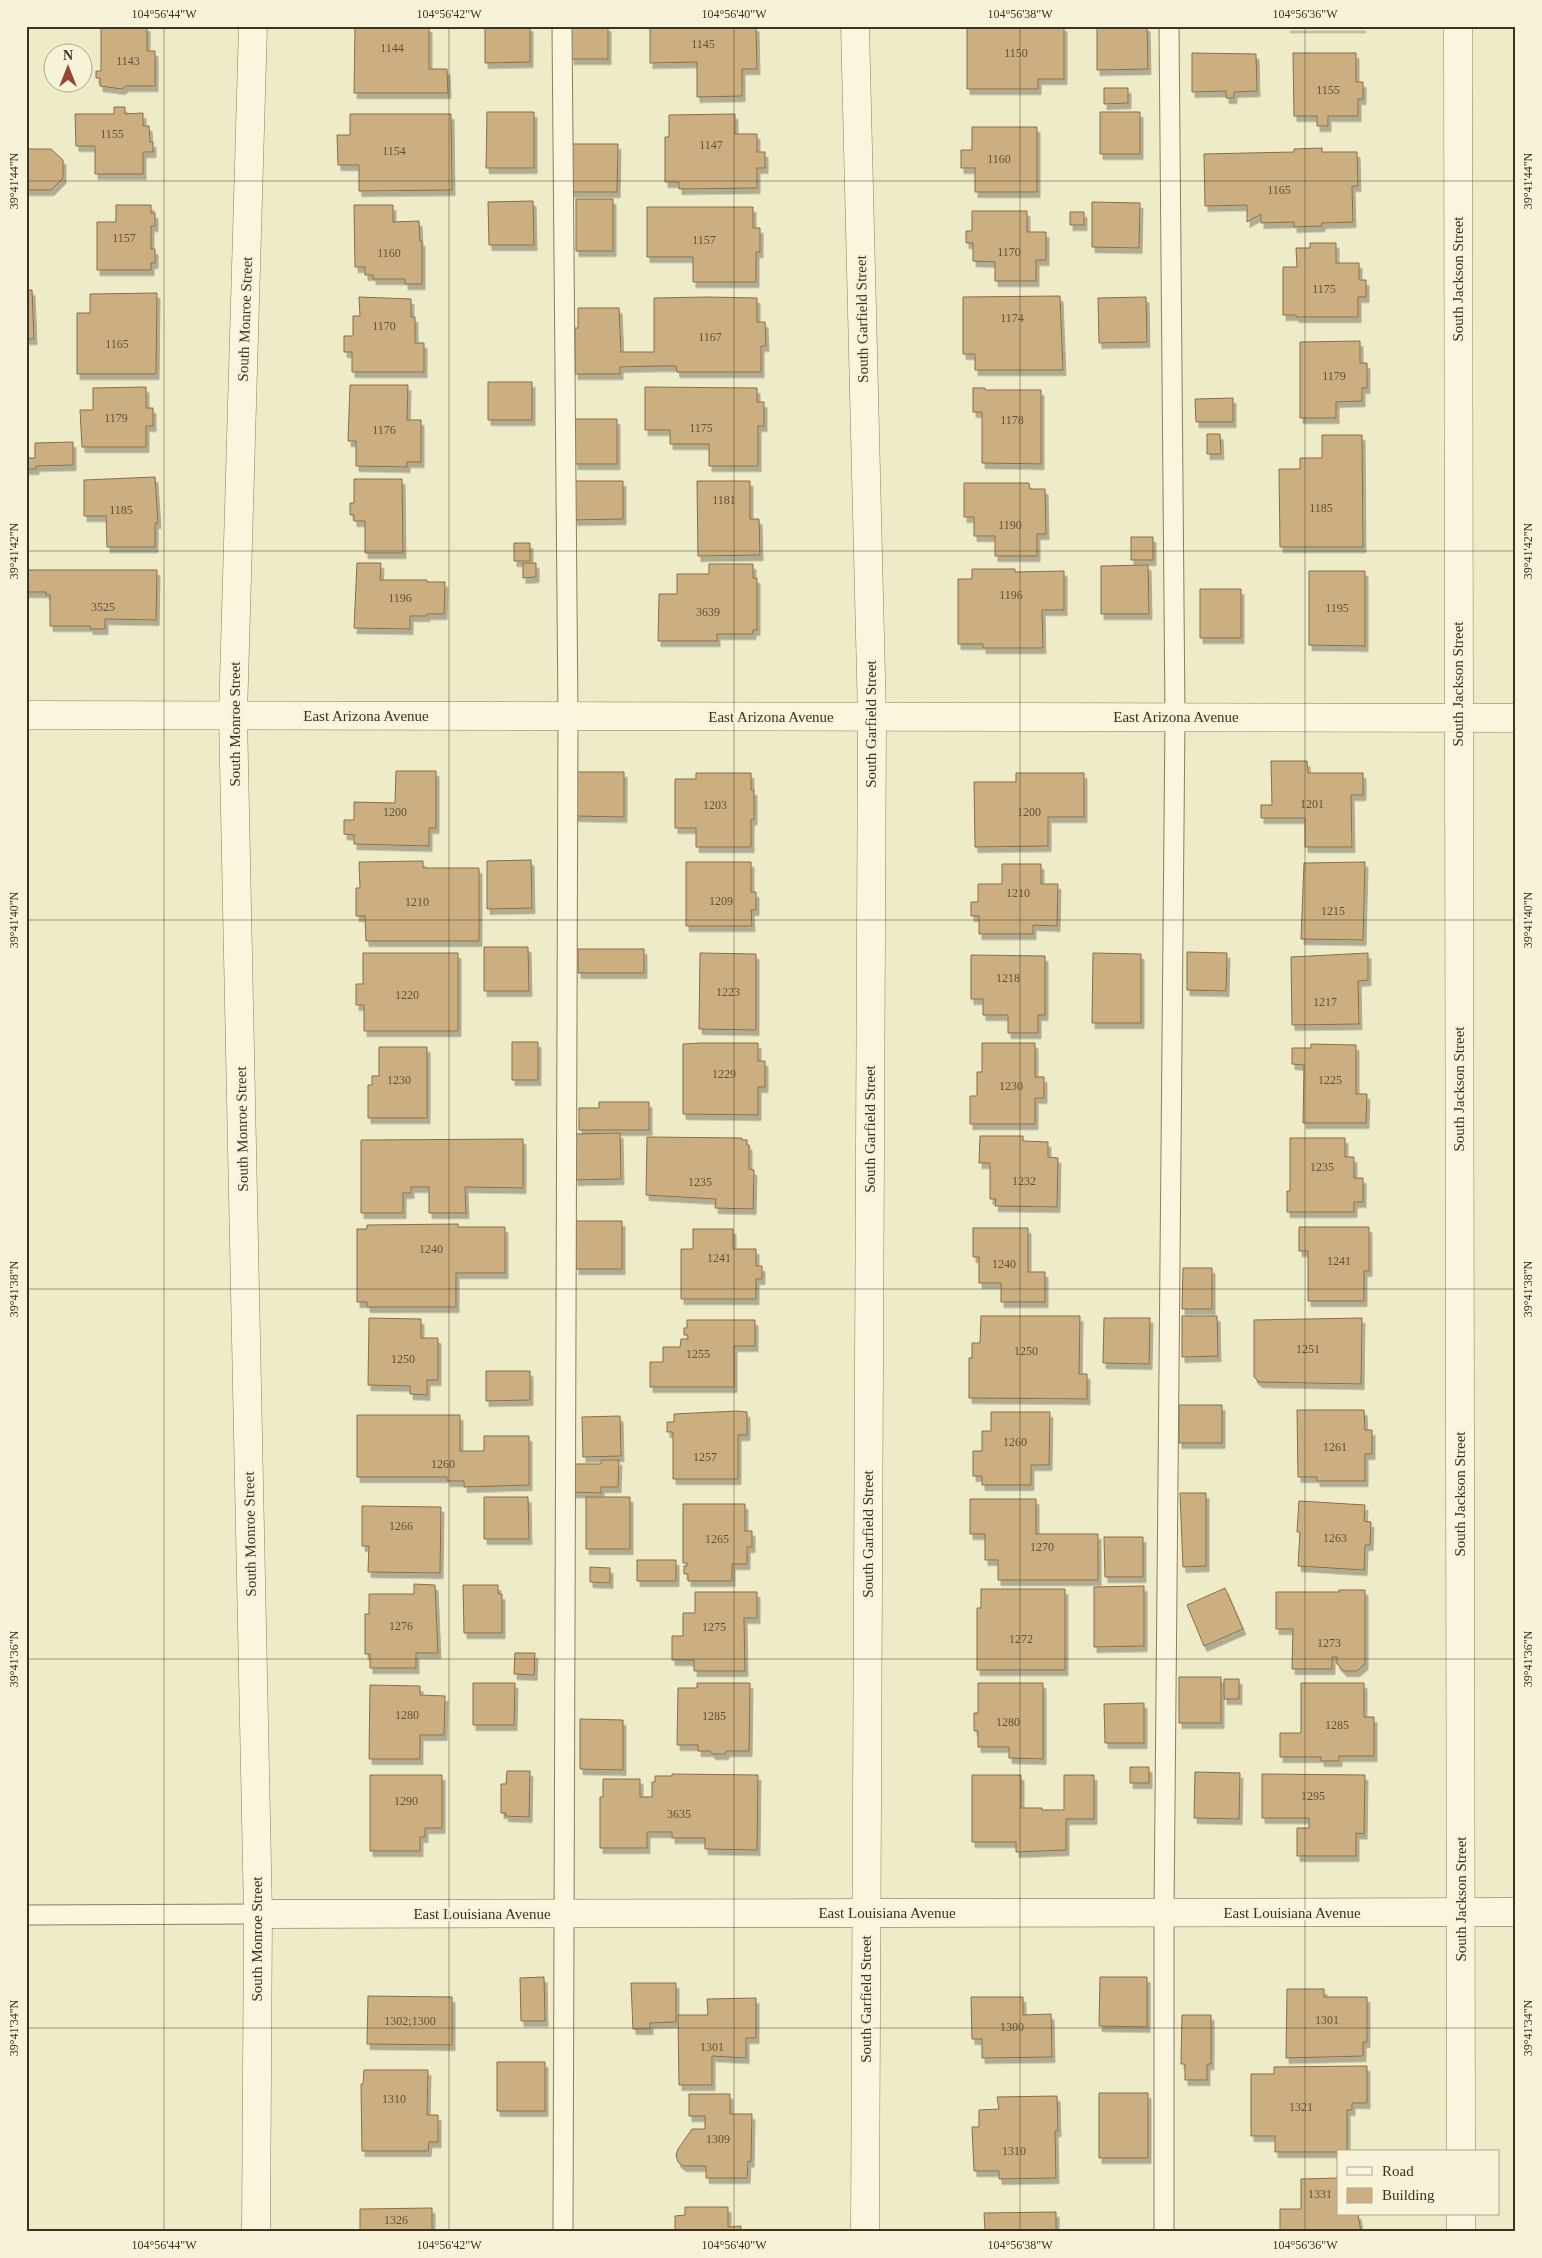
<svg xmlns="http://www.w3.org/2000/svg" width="1542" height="2258" viewBox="0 0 1542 2258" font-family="'Times New Roman',serif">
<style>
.building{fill:#ccaf80;stroke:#8a6e44;filter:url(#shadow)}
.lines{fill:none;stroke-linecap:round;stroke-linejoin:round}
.lane-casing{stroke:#8b7f5e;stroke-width:21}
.street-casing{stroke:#8b7f5e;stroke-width:29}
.secondary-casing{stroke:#6d6041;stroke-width:29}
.lane{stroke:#f9f6dd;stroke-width:19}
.street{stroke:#f9f6dd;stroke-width:28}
.secondary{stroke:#f9f6dd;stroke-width:28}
.ticks{fill:none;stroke:#3c3321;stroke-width:1;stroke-opacity:0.45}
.labels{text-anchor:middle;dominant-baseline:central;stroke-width:4;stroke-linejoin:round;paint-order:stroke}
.number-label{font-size:12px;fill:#605239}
.street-label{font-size:15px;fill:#3c3321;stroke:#f6f3d9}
.neatline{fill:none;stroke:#3c3321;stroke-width:2}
.ticks-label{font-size:12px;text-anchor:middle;fill:#3c3321}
</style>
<defs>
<filter id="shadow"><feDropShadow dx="3" dy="5.5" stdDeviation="0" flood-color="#0004"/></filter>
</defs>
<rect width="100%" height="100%" fill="#eeebc9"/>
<!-- building -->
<path class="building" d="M101,26H147V51H155V86H126L122,89L100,86V78H96V71H101Z
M485,26H530V62L485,63Z
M571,26H608V59H571Z
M650,26H756L757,69H742V96L697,97V62L650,63Z
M967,26H1064V79H1038V89H967Z
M1097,26H1147L1148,69L1097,70Z
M1363,26V27H1287V26Z
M355,27H429V69H447L448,93H354Z
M1192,53L1256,54L1257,91L1234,92V98H1226V91L1192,92Z
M1293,53H1356V82H1363V99H1358V116H1328V126H1317V116H1294Z
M1104,88H1128V103L1104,104Z
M114,107H125V114L143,113V126H149L150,142H153V152H143V174H95V146H76L75,114H114Z
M487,112H534V168H486Z
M1100,112H1140V154H1100Z
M350,114H451L452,190L359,191V165H338L337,135H350Z
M735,114V134H757V152H765V168H757V188L679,189V182H665V137H669V115Z
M972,127H1037V192H975V168H961V150H972Z
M568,144H618L617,192H568Z
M1322,148V152H1357L1358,186H1352L1353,222L1322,223V226L1294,227V222L1261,223V214L1247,222V205L1205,206L1204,154L1294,152V149Z
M26,149H51L63,160V178L51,190H26Z
M576,199H613V251H576Z
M533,201L534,245H489L488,202Z
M1092,202L1140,203L1139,248L1092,247Z
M116,205H151V213H155V226H151V249H155V263H151V270H97V222H116Z
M354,205H393V222L419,221L420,241H422V284H405V279H373V275H365V267H355Z
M647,207H753V228H760V252H756V282H693V257H647Z
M972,211H1027V232H1046V260H1036V281H995V262L973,261V243H966V231H972Z
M1070,212H1084V225H1070Z
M1310,243H1336V263H1359V280H1366V297H1358V317H1296V315H1283V267H1297L1296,248H1310Z
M26,290H32L34,339H26Z
M157,293L156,374H77V313H90V294Z
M1060,296L1063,370H975V354H963V297Z
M359,297L411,299V317H415V343H424V372H352V352H344V336H353V316H360Z
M708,297L757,298V322H765L766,346H761V372H677L676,366H658L620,367V374H575V328H578V308H619L621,352H654V298Z
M1146,297L1147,342L1099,343L1098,298Z
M1360,341V363H1367V388H1362V401L1336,402V418H1300V342Z
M488,382H532V420H488Z
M350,385H408L407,420H421V462H407V467L356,466V441H348Z
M146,387V408H153V426H146V447H82L80,410H93V388Z
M645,387L757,388V402H764V426H758V466H709V444H670V430H645Z
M973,388H985V390H1041V464L982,463V412H973Z
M1233,398V422H1196L1195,399Z
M575,419H617V464H575Z
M1207,434H1220L1221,454H1207Z
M1322,435H1362L1363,547H1280L1279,469H1300V458H1322Z
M73,442V465L36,466V469H26V458H35V443Z
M155,477L158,523H155V547H107L106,516H84V480Z
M354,479H402L403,553H365V521H354V515H350V503H354Z
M568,481H623V519L575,520Z
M697,481H750V519H759L760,555L698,556Z
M964,483H1029L1030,489H1045L1046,534H1037V556H995V536H974V517H964Z
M1131,537H1153V560H1131Z
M514,543H530V561H514Z
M357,563H381L380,580H427V582H445L444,614H427V616H410V629L354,628Z
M523,563H536V577L523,578Z
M709,564H753V578H757V630H753V634H717V641H658L659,594H677V574H709Z
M1148,565L1149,614H1101V566Z
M972,569H1015V572L1064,571V610H1042L1043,648H983V644H958V579H972Z
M26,570H157L156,620L105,619V629H90V626H50V595H46V592H26Z
M1309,571H1365V646L1309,645Z
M1200,589H1241V638H1200Z
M1271,761H1307L1308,773H1363V795H1351L1352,847H1305V818H1261V805H1272Z
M396,771H436V828H429V846L354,844V835L344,834V820H354V802L395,803Z
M575,772H624V817L575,816Z
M696,773H751V790H754V819L751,820V847H696V828H675V779H696Z
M1016,773H1084V817H1048V846L975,847L974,782H1016Z
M531,860L532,908L487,909V861Z
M423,861V868H479V941H366L365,916H356V888H360L359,862Z
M686,862H751V892H756V910H751L752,926H686Z
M1365,862L1363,940L1301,939L1304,863Z
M1002,864H1041V884H1058L1057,926L1033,925V934H979V916H971V902H978V884H1002Z
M484,947H528L529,991H484Z
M578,949H644V973H578Z
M1187,952L1227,953L1226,991L1187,990Z
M363,953H458V1031H364V1005H356V984H363Z
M700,953L756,954V1030L699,1029Z
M1093,953L1141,954V1023H1092Z
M1368,953V980L1358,981L1359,1024L1292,1025L1291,957Z
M971,955L1045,956V1015H1038V1033H1008V1015H983V999H971Z
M512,1042H538V1080H512Z
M701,1043H758V1061H765V1087H758V1115L683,1114V1044Z
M982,1043H1035V1077H1044V1098H1035V1124H970V1096H977V1072H982Z
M1311,1044L1356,1045V1094H1367L1366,1123H1303L1304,1065L1292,1064V1048H1311Z
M379,1047H427V1118H368V1085H372V1076H379Z
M599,1102H649V1130H579V1108H599Z
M620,1133L621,1179L575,1180L574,1134Z
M980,1136H1023V1141L1048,1142V1157L1058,1158L1057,1207L995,1206L996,1199H990V1163H979Z
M647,1137L742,1138V1140H747V1145H749V1169L754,1170L753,1209L715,1208L716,1199L646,1195Z
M1290,1138H1345V1157H1354V1178H1363V1202H1354V1212H1287V1191H1290Z
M523,1139V1188L465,1187L466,1213H429V1187H411V1193H403V1213H361V1140Z
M576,1221H622V1269H576Z
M458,1224V1227H505V1273H456V1307H367V1302H357V1229H367V1225Z
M1299,1227H1369V1271H1364V1301H1308V1251H1299Z
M973,1228H1028V1272H1045V1302H1001V1283H979V1257H973Z
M693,1229H733V1249H756V1266H762V1279H756V1299H681V1249H693Z
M1183,1268H1212V1309H1182Z
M981,1316H1080L1079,1374H1087V1399L969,1398V1358H972V1343H980Z
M1182,1316H1217L1218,1356L1182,1357Z
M369,1318L421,1319V1338H438V1380H427V1395L410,1394V1386L368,1385Z
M1104,1318H1150L1149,1364L1103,1363Z
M1362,1318L1361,1384L1259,1382L1254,1377V1320Z
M687,1320H755V1346H734V1387H650V1362H663V1347H680L681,1339H688V1335H684V1328H687Z
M486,1371H530V1400L486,1401Z
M1179,1405H1222V1443H1179Z
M1297,1410H1364L1365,1430H1372V1454H1365V1481H1317V1477H1298Z
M737,1411L747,1412V1435H738V1479H673V1432H667V1422H674V1414Z
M991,1412H1050L1049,1465H1031V1485H982V1476H973V1451H982V1431H991Z
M357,1415H460V1451H484V1436H529V1485L464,1487V1481H447V1477H357Z
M620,1416L621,1456L583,1457L582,1417Z
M601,1460H619L618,1487H601V1493L571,1492V1464H601Z
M1180,1493H1206V1566L1183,1567Z
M484,1497H528L529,1539H484Z
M586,1497H630V1549H586Z
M970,1499H1036V1534H1098V1580H998V1560H985V1534H970Z
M1299,1501L1365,1505L1364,1521L1371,1522L1370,1545H1365L1364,1570L1298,1566L1300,1532H1297Z
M683,1504H745V1531H752V1547H747V1564H732V1581H688V1574H684V1566H687V1563H683Z
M362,1506L441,1507L440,1573L368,1572L369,1546H362Z
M1104,1537H1143V1577H1105Z
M637,1560H676V1581H637Z
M590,1567L610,1568V1583L590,1582Z
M414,1584L435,1585L438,1653H416V1668H370V1654H365V1614H369V1594H414Z
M463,1585H498V1594H502V1633H464Z
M1144,1586V1646L1094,1647V1587Z
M1225,1588L1243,1629L1204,1646L1187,1605Z
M981,1589H1065V1670H977V1608H981Z
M1339,1590H1365V1664L1357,1671H1344L1337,1664V1657H1332V1669H1292L1293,1629H1276V1592H1339Z
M695,1592H757V1618H744L745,1671H694V1660H672V1636H683V1613H695Z
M515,1653H535L534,1675L514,1674Z
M1179,1677H1221V1723H1179Z
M1224,1679H1239V1699H1224Z
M473,1683H515L514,1725H473Z
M697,1683H750L749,1751H727L725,1754H713L710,1751H698V1745H677L678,1688H697Z
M978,1683H1043V1759L1009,1758V1747H978V1731H974V1713H978Z
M1301,1683H1364V1717H1374V1756H1339V1761H1321V1757H1280V1733H1301Z
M370,1685L420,1686V1695L445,1696L444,1735H420V1759H369Z
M1144,1703V1743H1105L1104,1704Z
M580,1719L623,1720V1770L580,1769Z
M1130,1767H1149V1783H1130Z
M507,1771H530L529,1817L505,1816L506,1813H501V1784H506Z
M1195,1772L1240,1773L1239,1819L1194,1818Z
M672,1774L758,1775L757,1850L705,1849V1838H672V1832H647V1848H600V1797H603V1779H640V1797H652V1782H655V1776H672Z
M1262,1774L1365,1775L1364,1834L1356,1833V1856H1297V1828H1309V1818H1262Z
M370,1775H442V1828H425V1837H420V1851H370Z
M972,1775H1021V1808H1042V1810H1064V1775H1094V1819H1066V1850L1016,1852V1842H972Z
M544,1977L545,2021H521L520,1978Z
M1100,1977H1147V2027L1099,2026Z
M631,1983H676V2022L650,2023V2029H633Z
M1287,1989H1324V1997H1367V2042H1363V2056L1286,2058Z
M368,1996L452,1997V2045L367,2044Z
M971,1997H1023V2015L1051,2014L1052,2057L982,2058V2039H972Z
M756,1998V2038H746V2058L712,2056V2085H679L678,2015H708L707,1999Z
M1182,2015H1211V2064H1207V2080H1185V2064H1181Z
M497,2062H545V2111H497Z
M1367,2066V2103H1352V2110H1347V2152H1275V2136H1251V2074H1274V2067Z
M364,2070H428L427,2115H438V2142H429L428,2151H362L361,2084H363Z
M1099,2093H1148V2158H1099Z
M689,2094H730V2114H752L751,2162L748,2161L747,2178H706V2166H683L678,2162L676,2155L678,2149L692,2129H705V2116H689Z
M1057,2096L1058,2131H1055L1056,2178L999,2179V2171H974L972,2127H979V2110L999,2109L997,2097Z
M1338,2178V2214H1358L1361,2232H1280V2209H1301V2179Z
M685,2207H728V2227L741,2226V2232H675V2216L685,2215Z
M432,2208V2232H360V2209Z
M1056,2212V2232H981L985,2231L984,2213Z"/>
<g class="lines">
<!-- lane casing -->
<g class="lane-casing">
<path id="lane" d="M562,26L568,716L563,2232
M26,1915L258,1914
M1164,2232V1913L1175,717L1169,26"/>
</g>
<!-- street casing -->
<g class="street-casing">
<path id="street" d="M253,26L233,715L258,1914L256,2232
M855,26L872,717L865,2232
M1458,26L1461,2152
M26,715L1516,718
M1461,2214V2232"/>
</g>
<!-- secondary casing -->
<g class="secondary-casing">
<path id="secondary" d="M258,1914L1516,1912"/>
</g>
<!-- lane -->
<use href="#lane" class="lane"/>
<!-- street -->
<use href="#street" class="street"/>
<!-- secondary -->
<use href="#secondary" class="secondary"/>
</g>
<!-- ticks -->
<path class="ticks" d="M164,26V2232M449,26V2232M734,26V2232M1020,26V2232M1305,26V2232M26,181H1516M26,551H1516M26,920H1516M26,1289H1516M26,1659H1516M26,2028H1516"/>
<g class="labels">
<!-- number labels -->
<g class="number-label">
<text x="703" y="44">1145</text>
<text x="392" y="48">1144</text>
<text x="1016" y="53">1150</text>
<text x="128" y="61">1143</text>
<text x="1328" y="90">1155</text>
<text x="112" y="134">1155</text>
<text x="711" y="145">1147</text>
<text x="394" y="151">1154</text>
<text x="999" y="159">1160</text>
<text x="1279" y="190">1165</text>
<text x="124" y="238">1157</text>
<text x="704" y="240">1157</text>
<text x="1009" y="252">1170</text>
<text x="389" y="253">1160</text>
<text x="1324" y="289">1175</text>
<text x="1012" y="318">1174</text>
<text x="384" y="326">1170</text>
<text x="710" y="337">1167</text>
<text x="117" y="344">1165</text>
<text x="1334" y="376">1179</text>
<text x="116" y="418">1179</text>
<text x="1012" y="420">1178</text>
<text x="701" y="428">1175</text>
<text x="384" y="430">1176</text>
<text x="724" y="500">1181</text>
<text x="1321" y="508">1185</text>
<text x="121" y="510">1185</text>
<text x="1010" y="525">1190</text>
<text x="1011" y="595">1196</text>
<text x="400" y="598">1196</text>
<text x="103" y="607">3525</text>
<text x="1337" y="608">1195</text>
<text x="708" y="612">3639</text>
<text x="1312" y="804">1201</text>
<text x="715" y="805">1203</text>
<text x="395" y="812">1200</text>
<text x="1029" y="812">1200</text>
<text x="1018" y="893">1210</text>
<text x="721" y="901">1209</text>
<text x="417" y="902">1210</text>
<text x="1333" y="911">1215</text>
<text x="1008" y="978">1218</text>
<text x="728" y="992">1223</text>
<text x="407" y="995">1220</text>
<text x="1325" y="1002">1217</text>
<text x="724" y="1074">1229</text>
<text x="399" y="1080">1230</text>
<text x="1330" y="1080">1225</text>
<text x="1011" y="1086">1230</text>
<text x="1322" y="1167">1235</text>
<text x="1024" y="1181">1232</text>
<text x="700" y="1182">1235</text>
<text x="431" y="1249">1240</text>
<text x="719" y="1258">1241</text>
<text x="1339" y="1261">1241</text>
<text x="1004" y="1264">1240</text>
<text x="1308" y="1349">1251</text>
<text x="1026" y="1351">1250</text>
<text x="698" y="1354">1255</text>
<text x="403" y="1359">1250</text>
<text x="1015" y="1442">1260</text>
<text x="1335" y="1447">1261</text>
<text x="705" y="1457">1257</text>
<text x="443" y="1464">1260</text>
<text x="401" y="1526">1266</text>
<text x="1335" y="1538">1263</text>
<text x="717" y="1539">1265</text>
<text x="1042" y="1547">1270</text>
<text x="401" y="1626">1276</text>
<text x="714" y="1627">1275</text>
<text x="1021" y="1639">1272</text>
<text x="1329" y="1643">1273</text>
<text x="407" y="1715">1280</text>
<text x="714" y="1716">1285</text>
<text x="1008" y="1722">1280</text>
<text x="1337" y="1725">1285</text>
<text x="1313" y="1796">1295</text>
<text x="406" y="1801">1290</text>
<text x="679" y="1814">3635</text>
<text x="1327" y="2020">1301</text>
<text x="410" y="2021">1302;1300</text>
<text x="1012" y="2027">1300</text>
<text x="712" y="2047">1301</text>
<text x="394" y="2099">1310</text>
<text x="1301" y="2107">1321</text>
<text x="718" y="2139">1309</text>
<text x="1014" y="2151">1310</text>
<text x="1320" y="2194">1331</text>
<text x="396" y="2220">1326</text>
</g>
<!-- street labels -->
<g class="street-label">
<text transform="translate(1458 279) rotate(-90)">South Jackson Street</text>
<text transform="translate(245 319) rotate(-88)">South Monroe Street</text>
<text transform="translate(862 319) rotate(-91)">South Garfield Street</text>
<text transform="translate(1458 684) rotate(-90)">South Jackson Street</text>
<text x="366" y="716">East Arizona Avenue</text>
<text x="771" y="717">East Arizona Avenue</text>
<text x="1176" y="717">East Arizona Avenue</text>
<text transform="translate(235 724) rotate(-90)">South Monroe Street</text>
<text transform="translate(871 724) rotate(-90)">South Garfield Street</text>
<text transform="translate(1459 1089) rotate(-90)">South Jackson Street</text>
<text transform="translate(242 1129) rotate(-91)">South Monroe Street</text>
<text transform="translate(870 1129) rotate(-90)">South Garfield Street</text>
<text transform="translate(1460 1494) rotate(-90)">South Jackson Street</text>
<text transform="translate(250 1534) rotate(-91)">South Monroe Street</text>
<text transform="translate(868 1534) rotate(-90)">South Garfield Street</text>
<text transform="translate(1461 1899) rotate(-90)">South Jackson Street</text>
<text x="887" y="1913">East Louisiana Avenue</text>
<text x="1292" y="1913">East Louisiana Avenue</text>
<text x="482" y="1914">East Louisiana Avenue</text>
<text transform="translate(257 1939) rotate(-90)">South Monroe Street</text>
<text transform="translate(866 1999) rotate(-90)">South Garfield Street</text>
</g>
</g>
<!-- border -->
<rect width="1542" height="2258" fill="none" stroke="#f6f3d9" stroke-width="55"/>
<!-- legend -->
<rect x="1337" y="2150" width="162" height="65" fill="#f6f3d9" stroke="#aca68f"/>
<rect x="1347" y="2167" width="25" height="8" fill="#f9f6dd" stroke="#aca68f"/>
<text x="1382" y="2176" font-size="15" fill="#3c3321">Road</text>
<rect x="1347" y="2188" width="25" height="15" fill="#ccaf80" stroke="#aca68f"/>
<text x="1382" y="2200" font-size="15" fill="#3c3321">Building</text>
<!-- north arrow -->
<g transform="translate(68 68)"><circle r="24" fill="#f6f3d9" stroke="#aca68f"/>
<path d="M0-4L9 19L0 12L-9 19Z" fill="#99442f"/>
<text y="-8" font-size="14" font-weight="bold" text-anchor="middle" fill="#3c3321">N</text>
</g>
<rect x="28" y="28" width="1486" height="2202" class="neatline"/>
<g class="ticks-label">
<text x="164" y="18">104°56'44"W</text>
<text x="449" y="18">104°56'42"W</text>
<text x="734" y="18">104°56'40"W</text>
<text x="1020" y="18">104°56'38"W</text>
<text x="1305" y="18">104°56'36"W</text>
<text transform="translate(14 181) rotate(-90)" y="4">39°41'44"N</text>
<text transform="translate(1528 181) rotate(-90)" y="4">39°41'44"N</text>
<text transform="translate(14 551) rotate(-90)" y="4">39°41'42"N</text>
<text transform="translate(1528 551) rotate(-90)" y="4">39°41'42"N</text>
<text transform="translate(14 920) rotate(-90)" y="4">39°41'40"N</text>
<text transform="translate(1528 920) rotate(-90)" y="4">39°41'40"N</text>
<text transform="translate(14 1289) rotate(-90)" y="4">39°41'38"N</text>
<text transform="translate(1528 1289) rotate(-90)" y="4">39°41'38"N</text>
<text transform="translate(14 1659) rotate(-90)" y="4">39°41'36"N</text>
<text transform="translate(1528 1659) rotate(-90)" y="4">39°41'36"N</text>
<text transform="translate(14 2028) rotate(-90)" y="4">39°41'34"N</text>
<text transform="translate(1528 2028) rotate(-90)" y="4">39°41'34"N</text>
<text x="164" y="2249">104°56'44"W</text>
<text x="449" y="2249">104°56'42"W</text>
<text x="734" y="2249">104°56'40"W</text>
<text x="1020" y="2249">104°56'38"W</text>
<text x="1305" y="2249">104°56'36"W</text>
</g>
</svg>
